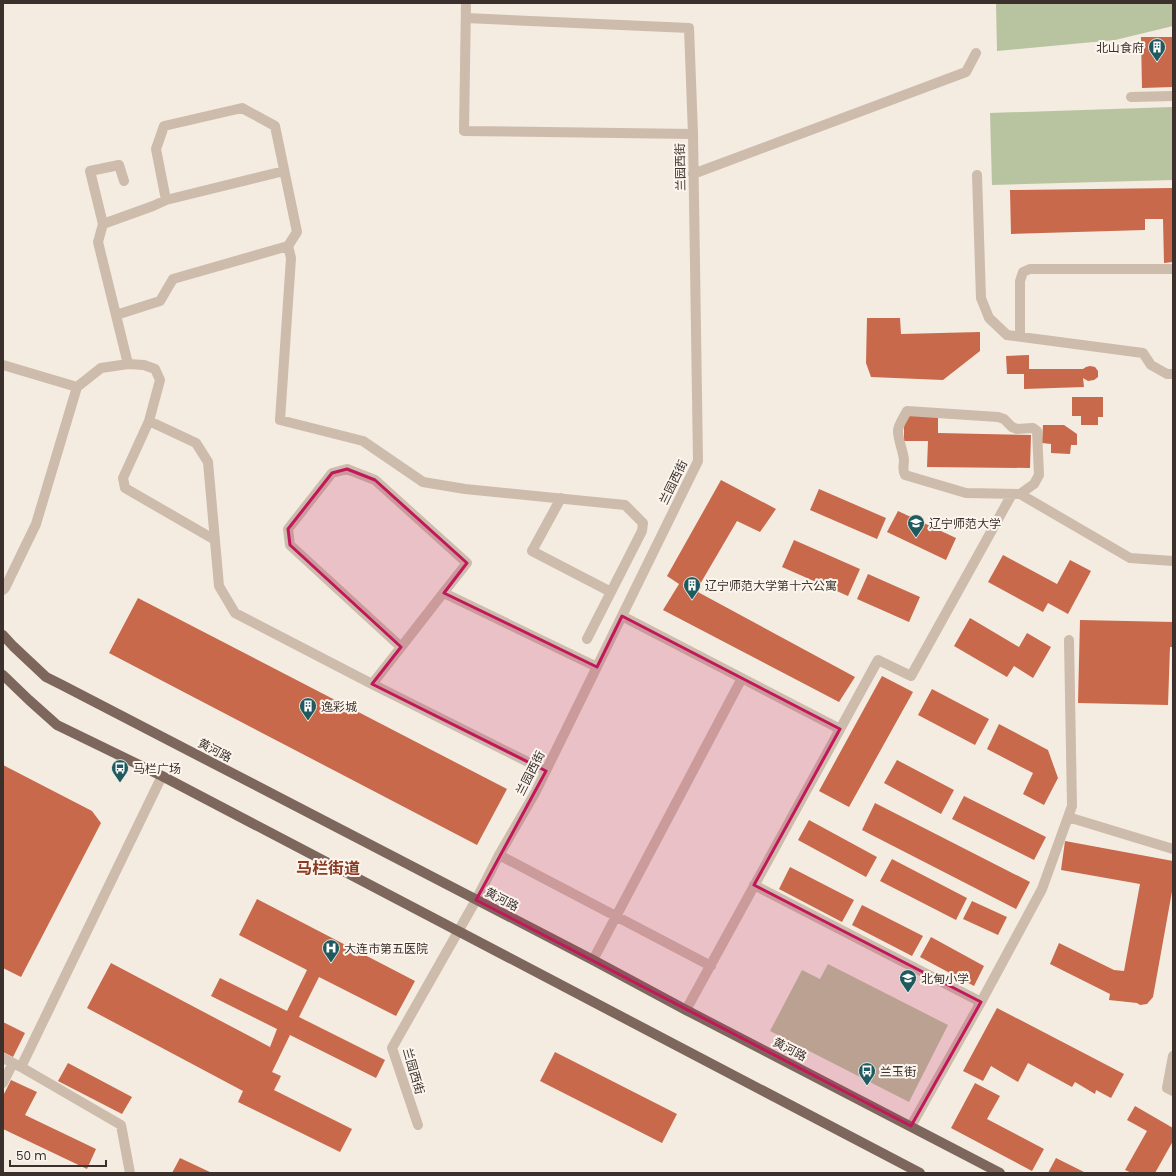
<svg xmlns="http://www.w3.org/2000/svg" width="1176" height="1176" viewBox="0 0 1176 1176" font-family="Poppins,'Noto Sans SC',sans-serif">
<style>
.green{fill:#b8c4a0}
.building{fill:#c8694b}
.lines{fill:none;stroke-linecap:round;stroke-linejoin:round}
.minor{stroke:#cdbbac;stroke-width:10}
.primary{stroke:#7d675c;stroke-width:10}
.marked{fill:#c2185b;fill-opacity:0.2;stroke:#c2185b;stroke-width:3;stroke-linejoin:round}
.labels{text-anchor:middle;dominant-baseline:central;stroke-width:4;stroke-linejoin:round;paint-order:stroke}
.poi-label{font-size:12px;fill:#3b302b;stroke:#fbf5ee;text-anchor:start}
.street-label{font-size:12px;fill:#3b302b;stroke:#fbf5ee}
.district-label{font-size:16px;font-weight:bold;fill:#8c3b22;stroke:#fbf5ee}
</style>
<rect width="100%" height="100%" fill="#f4ebe1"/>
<!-- green -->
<path class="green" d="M996,3H1173V26L1115,40L997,51Z
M1173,107V180L992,185L990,113Z
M828,964L948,1025L909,1102L770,1031L802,970L820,979Z"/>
<!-- building -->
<path class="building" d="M1141,37H1173V87L1142,88Z
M1173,188V262L1164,263L1163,219H1145V230L1011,234L1010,190Z
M867,318H900L901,334L980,332V351L943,380L871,377L866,363Z
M1029,355V369H1083L1086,367L1090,366L1095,367L1098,371V377L1094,380L1088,381L1083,378L1084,387L1024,389V374H1007L1006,356Z
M1072,397H1103V417H1098V425H1081V416H1072Z
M904,415L938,416V433L1031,435L1030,468L927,467L928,441H904Z
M1043,425H1064L1077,434V445H1071L1070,454L1051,453V444L1042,443Z
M721,480L776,509L760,532L737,521L696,591L855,677L839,702L663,610L679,584L667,576Z
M819,489L886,518L877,539L810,510Z
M898,511L956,538L946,560L887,532Z
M794,540L860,569L848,596L782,567Z
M1003,555L1057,584L1070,560L1091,571L1068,614L1048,603L1043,612L988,582Z
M868,574L920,597L909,622L857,599Z
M138,598L507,789L477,845L109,653Z
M970,618L1019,647L1027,633L1051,647L1033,678L1014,666L1007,677L954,646Z
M1080,620L1173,622V647H1170L1168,705L1078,703Z
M882,676L913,692L849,807L819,791Z
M932,689L989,719L975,745L918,715Z
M999,724L1048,750L1058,778L1044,805L1023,794L1033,773L987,749Z
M897,760L954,790L941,814L884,783Z
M3,765L92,811L101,823L21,977L3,968Z
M964,796L1046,837L1034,860L952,819Z
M875,803L1030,882L1016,909L862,830Z
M809,820L877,857L866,877L798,840Z
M1065,841L1173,861V886L1153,997L1147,1004L1140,1005L1137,1003L1109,1000L1110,994L1050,964L1059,943L1114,970L1124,971L1140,884L1061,870Z
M892,859L967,898L956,920L880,881Z
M790,867L854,900L842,922L779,889Z
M257,899L415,981L396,1016L319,977L299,1017L385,1060L376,1078L290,1035L272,1072L281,1076L274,1090L352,1129L340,1152L238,1102L243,1091L87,1008L111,963L270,1047L277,1029L211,996L220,978L287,1011L307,970L239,935Z
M972,901L1007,917L998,935L963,919Z
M862,905L923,936L912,956L852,925Z
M931,937L984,966L974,986L920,957Z
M997,1008L1124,1074L1111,1098L1096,1090L1095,1094L1075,1082L1072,1087L1028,1063L1018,1082L991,1066L983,1081L963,1071Z
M3,1022L25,1033L13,1057L3,1052Z
M555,1052L677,1114L662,1143L540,1081Z
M68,1063L132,1097L122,1114L58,1081Z
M11,1080L37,1092L25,1115L96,1149L87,1169L3,1129V1096Z
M975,1083L1000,1096L987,1119L1044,1149L1032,1171L951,1128Z
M1135,1106L1173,1128V1141L1155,1173H1132L1125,1170L1147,1131L1127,1120Z
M180,1158L212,1173H172Z
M1056,1158L1086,1173H1048Z"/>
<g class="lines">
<!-- minor -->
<path class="minor" d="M466,18L689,28L693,134
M1131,97L1173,96
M693,174L966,72L976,53
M977,175L981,298L989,318L1007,335L1143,353L1151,365L1167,374H1173
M124,181L119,165L90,171L103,224L98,242L128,364
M166,200L156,149L164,126L242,108L275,126L297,232L288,246L291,258L280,420L363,441L423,482L465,489L625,505L643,523L642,531L587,639
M103,224L153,206L166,200L284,171
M116,315L160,301L173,279L288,246
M1020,337V281L1023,272L1030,269H1173
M3,365L77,387
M149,421L196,443L208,462L219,586L235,613L372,684L546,771
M1020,494L1034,484L1039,475L1037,431L1033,428L1017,429L1012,427L1004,419L998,417L907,411C904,417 898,425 898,431C898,440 903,450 904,460C904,465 902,470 905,475L966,493L1020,494L1130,558L1173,561
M561,498L532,551L611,592
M3,590L5,588L36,524L77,387L101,368L128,364L144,365L155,369L160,380L149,421L123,478L125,488L215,540
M444,593L597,667
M622,616L840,729
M372,684C404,644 435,603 467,563L375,480L347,469L332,473L288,529L290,545L401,647
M1068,817L1173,849
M499,855L711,966
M754,885L981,1002
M593,960L742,678
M686,1010L878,660L911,676L1012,494
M1173,1056L1167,1088L1173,1091
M3,1058L21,1067L121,1125L130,1173
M21,1067L162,776
M3,1083L13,1063
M418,1125L392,1048L476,900L499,855L535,793L698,461L693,134L464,131L466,3
M911,1126L981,1002L1042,889L1072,806L1069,640"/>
<!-- primary -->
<path class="primary" d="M3,635L13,646L46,677L62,685L593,960L686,1010L1000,1173
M3,675L29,700L57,725L162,776L920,1173"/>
</g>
<!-- marked area -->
<path class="marked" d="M347,469L375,480L467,563L444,593L597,667L622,616L840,729L754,885L981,1002L911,1126L476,900L546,771L372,684L401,647L290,545L288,529L332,473Z"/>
<!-- icons -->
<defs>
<g id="building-pin" transform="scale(0.9)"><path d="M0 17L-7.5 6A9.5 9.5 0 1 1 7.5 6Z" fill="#1f5a5e" stroke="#fbf5ee"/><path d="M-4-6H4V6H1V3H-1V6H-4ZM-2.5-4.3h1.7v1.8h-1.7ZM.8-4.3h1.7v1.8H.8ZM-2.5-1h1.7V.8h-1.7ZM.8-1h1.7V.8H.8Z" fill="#fff"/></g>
<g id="university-pin" transform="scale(0.9)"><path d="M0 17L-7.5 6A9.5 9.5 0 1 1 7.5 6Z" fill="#1f5a5e" stroke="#fbf5ee"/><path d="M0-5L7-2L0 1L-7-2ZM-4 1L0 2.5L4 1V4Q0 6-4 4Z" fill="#fff"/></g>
<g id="bus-pin" transform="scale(0.9)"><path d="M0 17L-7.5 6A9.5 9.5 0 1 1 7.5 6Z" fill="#1f5a5e" stroke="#fbf5ee"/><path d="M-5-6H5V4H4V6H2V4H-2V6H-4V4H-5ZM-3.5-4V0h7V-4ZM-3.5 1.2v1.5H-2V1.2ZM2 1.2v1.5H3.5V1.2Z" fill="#fff"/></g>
<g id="hospital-pin" transform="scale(0.9)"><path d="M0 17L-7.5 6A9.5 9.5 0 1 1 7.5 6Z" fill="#1f5a5e" stroke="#fbf5ee"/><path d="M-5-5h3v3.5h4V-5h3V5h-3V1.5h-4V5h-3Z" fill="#fff"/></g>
<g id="school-pin" transform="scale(0.9)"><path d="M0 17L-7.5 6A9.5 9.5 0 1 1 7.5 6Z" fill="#1f5a5e" stroke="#fbf5ee"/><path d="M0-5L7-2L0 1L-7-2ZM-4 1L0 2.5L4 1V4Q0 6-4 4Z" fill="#fff"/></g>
</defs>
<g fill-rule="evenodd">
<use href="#building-pin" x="1157" y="47"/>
<use href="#university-pin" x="916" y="523"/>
<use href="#building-pin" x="692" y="585"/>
<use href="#building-pin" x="308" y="706"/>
<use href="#bus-pin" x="120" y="768"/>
<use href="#hospital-pin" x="331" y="948"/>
<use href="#school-pin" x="908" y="978"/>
<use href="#bus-pin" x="867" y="1071"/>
</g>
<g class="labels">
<!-- poi labels -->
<g class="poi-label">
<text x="1144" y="47" text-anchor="end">北山食府</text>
<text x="929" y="523">辽宁师范大学</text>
<text x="705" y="585">辽宁师范大学第十六公寓</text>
<text x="321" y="706">逸彩城</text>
<text x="133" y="768">马栏广场</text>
<text x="344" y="948">大连市第五医院</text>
<text x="921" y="978">北甸小学</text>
<text x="880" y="1071">兰玉街</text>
</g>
<!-- street labels -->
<g class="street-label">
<text transform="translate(680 167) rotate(-91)">兰园西街</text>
<text transform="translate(673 482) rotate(-64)">兰园西街</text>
<text transform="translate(215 750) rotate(27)">黄河路</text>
<text transform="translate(530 773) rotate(-63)">兰园西街</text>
<text transform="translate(502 899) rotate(27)">黄河路</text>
<text transform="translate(790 1049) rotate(27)">黄河路</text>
<text transform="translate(414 1071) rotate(74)">兰园西街</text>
</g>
<!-- district labels -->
<g class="district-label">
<text x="328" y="868">马栏街道</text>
</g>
</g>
<!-- border -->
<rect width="1176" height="1176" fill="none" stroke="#3b302b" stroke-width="8"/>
<!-- scale -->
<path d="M10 1160v6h96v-6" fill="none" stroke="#3b302b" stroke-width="2"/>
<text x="16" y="1160" font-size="12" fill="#3b302b" stroke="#fbf5ee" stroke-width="3" paint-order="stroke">50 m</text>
</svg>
